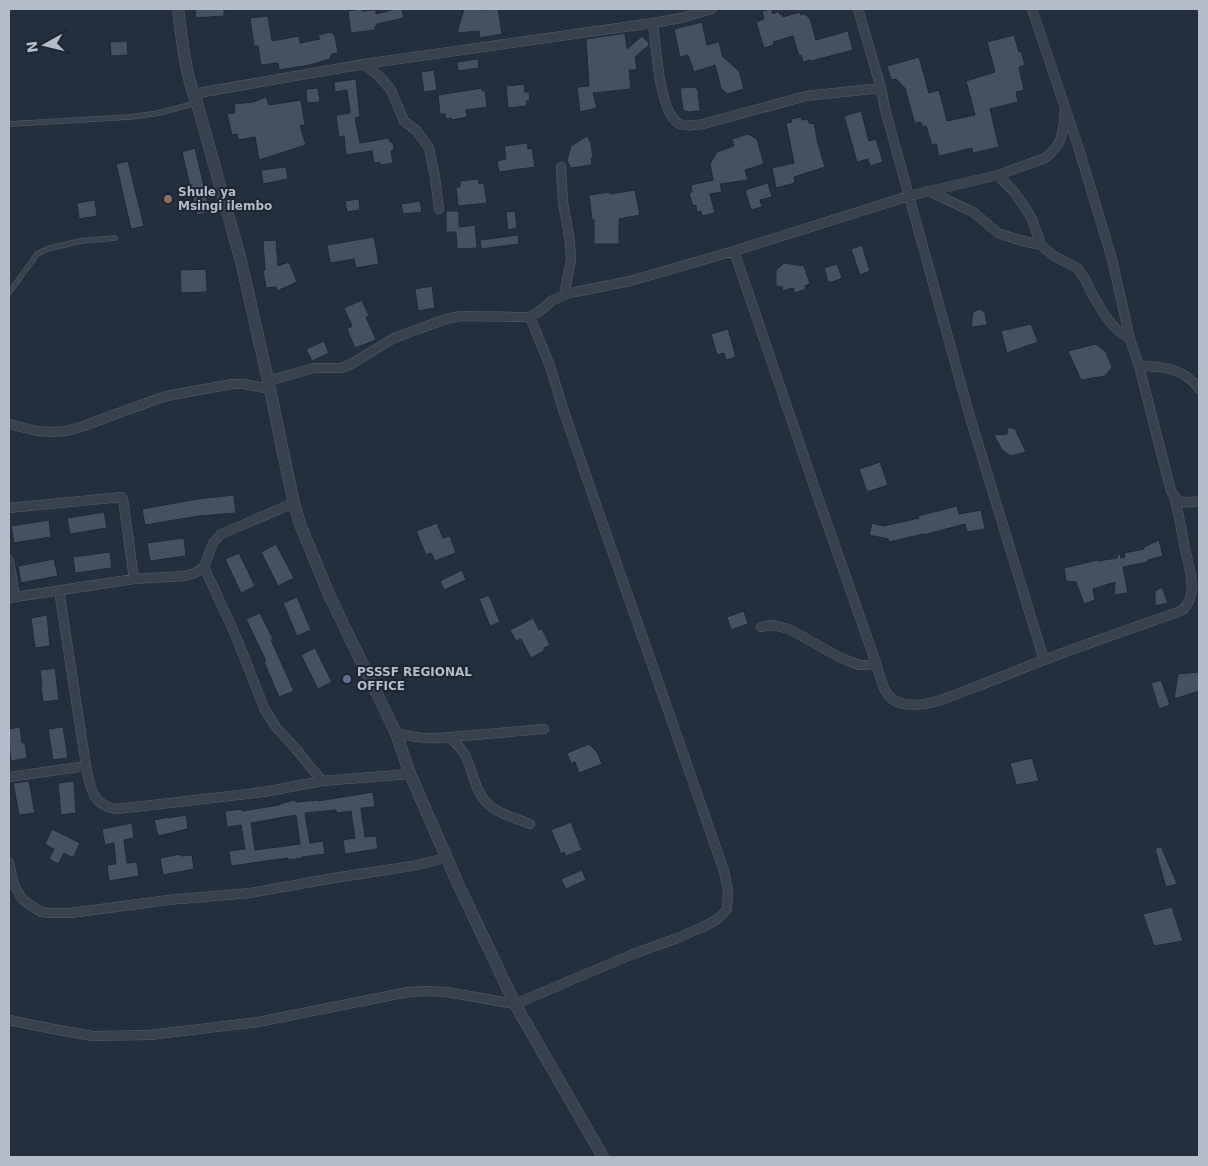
<svg xmlns="http://www.w3.org/2000/svg" width="1208" height="1166" viewBox="0 0 1208 1166" font-family="'DejaVu Sans',sans-serif">
<style>
.building{fill:#455162;stroke:#1f2835;fill-rule:evenodd}
.lines{fill:none;stroke-linecap:round;stroke-linejoin:round}
.service-casing{stroke:#565f6c;stroke-width:5.5}
.minor-casing{stroke:#565f6c;stroke-width:10}
.tertiary-casing{stroke:#565f6c;stroke-width:12}
.service{stroke:#38414e;stroke-width:4.5}
.minor{stroke:#38414e;stroke-width:9}
.tertiary{stroke:#38414e;stroke-width:11}
.education-dot{fill:#8d6e63;stroke:#1d2633;stroke-width:2}
.service-dot{fill:#5c6f8a;stroke:#1d2633;stroke-width:2}
.labels{text-anchor:middle;dominant-baseline:central;stroke-width:4;stroke-linejoin:round;paint-order:stroke}
.poi-label{font-size:12px;font-weight:bold;fill:#b4bcc9;stroke:#1d2633;text-anchor:start}
</style>
<rect width="100%" height="100%" fill="#242f3e"/>
<!-- building -->
<path class="building" d="M195,9H224V16L196,18Z
M361,9L362,11L376,10V14L396,9H402L404,18L377,24L378,26H375V30L351,33L348,11Z
M464,9H480L481,10L498,9L502,34L480,38L479,31L457,33Z
M771,9L773,14L779,11L780,15L782,14L783,17L800,12L801,15L805,14L810,19L816,40L848,31L853,50L811,61L810,60L803,62L801,55L799,56L793,36L773,42L774,45L764,48L756,22L764,19L762,11Z
M268,16L272,41L299,36L300,43L320,39L318,35L331,32L335,36L338,53L332,54L330,59L310,65L279,70L278,63L261,65L258,46H254L250,18Z
M702,22L707,45L719,42L723,57L739,71L744,89L727,94L721,88L715,65L694,72L688,55L680,57L674,29Z
M625,33L627,49L642,36L649,43V45L635,57L637,70H629L631,89L593,93L597,108L580,112L577,87L589,86L586,39Z
M1014,35L1019,52L1021,51L1025,65L1019,67L1024,90L1016,92L1018,102L990,109L999,147L973,153L972,148L939,156L936,144L932,145L926,126L923,127L920,122L915,124L905,88L896,79L891,80L887,66L919,57L929,93L939,90L947,121L975,115L966,81L995,72L987,42Z
M127,41L128,55L111,56L110,42Z
M478,59L479,68L458,71L457,62Z
M434,70L437,90L424,92L421,72Z
M356,79L360,117L355,118L360,143L389,138L390,142H393L394,150L391,151L393,163L380,165V162L374,163L372,151L346,155L344,136L339,137L336,115L350,113L347,90L335,92L334,82Z
M524,84L525,92H529L530,101H526L527,106L508,108L506,86Z
M694,87L698,90L700,111L688,112L683,110L680,88Z
M318,88L320,102L307,103L306,89Z
M482,88V91L485,90L487,107L466,110L467,117L452,120L451,118L446,119L445,114H440L438,95Z
M266,97L269,105L301,100L305,125L300,126L306,145L259,160L255,137L238,140L237,134L232,135L227,114L235,113L234,104L253,102Z
M861,111L869,141L876,139L883,162L870,166L868,159L857,162L844,116Z
M801,117L802,120L807,119L810,124L814,123L818,144L825,167L794,177L795,183L776,188L772,168L794,163L786,123L792,122L791,119Z
M748,134L757,139L764,164L745,170L748,180L720,184L722,192L710,194L715,213L702,216L701,211L697,212L696,205L693,206L689,193L692,192L691,185L713,180L710,164L717,152L734,146L732,139Z
M587,136L591,143L593,158H591L592,165L571,168L567,161L571,146Z
M527,143L528,149L532,148L535,167L499,172L497,161L506,159L504,146Z
M195,148L210,212L197,215L182,152Z
M128,161L144,226L131,229L116,164Z
M286,167L288,179L263,184L261,170Z
M478,179L479,184L484,183L487,203L458,206L456,187H460V181Z
M768,183L772,197L760,200L762,207L751,210L745,190Z
M635,190L640,215L619,219V244H594V220H592L589,195L610,192V194Z
M359,199L360,210L347,212L345,201Z
M95,200L97,216L79,219L77,203Z
M420,201L422,212L403,214L401,204Z
M446,211H459V227L475,225L477,248L457,249L456,232H446Z
M515,211L517,228L508,230L506,212Z
M518,235L519,244L481,249L480,240Z
M374,237L379,264L356,268L354,259L330,263L327,245Z
M276,240L278,266L289,262L297,282L277,291L276,287L266,288L263,271L265,270L263,241Z
M862,245L870,271L860,275L851,249Z
M784,263L804,266L810,284L805,286L806,289L795,293L793,288L783,291L782,287L776,286V270Z
M837,264L842,278L833,282H828L824,268Z
M206,269L207,292L181,293L180,270Z
M432,286L435,308L418,311L415,289Z
M362,300L369,316L366,317L376,340L355,348L347,329L352,326L344,308Z
M980,309L985,313L987,325L971,327L973,312Z
M1031,324L1038,342L1007,353L1001,331Z
M728,329L736,357L726,360L724,353L717,355L711,334Z
M324,341L329,353L312,361L306,349Z
M1096,344L1106,352L1112,367L1105,376L1081,380L1068,351Z
M1008,427L1015,429L1026,452L1011,456L1002,450L994,435L1007,434Z
M880,462L888,485L867,492L859,469Z
M234,495L236,513L199,516L145,525L142,509L197,499Z
M957,506L959,514L981,510L985,529L967,532L965,524L923,535V534L889,542L888,539L869,535L872,523L883,526L919,518L918,516Z
M104,512L107,528L70,534L67,518Z
M49,520L51,537L14,543L11,526Z
M437,523L443,538L450,536L456,553L435,561L431,553L426,555L416,531Z
M184,538L186,556L150,561L147,543Z
M1159,540L1163,556L1148,560V562L1123,567L1128,593L1114,595L1115,582L1093,589L1095,600L1084,604L1076,582L1066,581L1064,568L1097,560L1098,561L1117,558L1118,554H1120L1121,558L1125,557L1124,553L1144,549V547Z
M276,544L294,578L278,586L261,552Z
M110,552L112,568L75,573L73,557Z
M239,553L255,586L241,593L225,559Z
M54,559L58,576L21,583L18,566Z
M462,570L466,580L444,590L440,581Z
M1162,587L1168,603L1155,606V591Z
M489,595L500,622L490,626L479,599Z
M297,597L311,630L297,636L283,603Z
M744,611L748,624L731,630L727,617Z
M260,613L273,639L271,640L294,691L279,697L264,662L266,661L246,619Z
M47,615L50,646L35,648L31,618Z
M533,618L539,630L542,629L550,645L544,648V651L531,658L521,639L516,641L510,630Z
M315,648L332,682L318,689L301,655Z
M55,668L59,700L43,702L41,687H42L40,670Z
M1199,672V691L1174,699L1178,674Z
M1161,680L1170,705L1159,709L1151,683Z
M20,727L22,743H25L27,758L11,761L9,743V729Z
M63,727L68,758L53,760L48,729Z
M589,744L597,752L602,764L579,773L575,762L571,764L567,753Z
M1032,758L1039,781L1016,785L1010,763Z
M29,781L35,813L19,815L13,783Z
M74,781L76,813L61,815L58,783Z
M373,792L375,807L361,808L365,837L376,836L378,849L345,854L343,840L355,838L351,811L337,813L336,810L305,813L310,843L323,841L325,854L302,857L303,858L288,860V858L231,866L229,851L245,849L241,825L227,827L225,811L242,809V811L279,805V804L295,800L296,802L318,800V801ZM296,815L300,844L255,850L251,823Z
M186,815L188,829L158,836L154,820L168,817V818Z
M571,822L582,850L566,856L564,852L561,854L551,830Z
M132,823L134,838L124,840L127,863L137,862L139,876L109,881L107,865L116,864L114,843L105,845L102,829Z
M52,829L80,843L73,858L64,853L58,864L49,859L54,849L45,844Z
M1161,846L1177,884L1166,887L1155,849Z
M181,854V856L192,855L194,869L163,875L160,858Z
M582,870L586,880L566,889L561,879Z
M1172,907L1183,941L1154,946L1143,914Z"/>
<g class="lines">
<!-- service casing -->
<g class="service-casing">
<path id="service" d="M9,124L130,117L159,113L196,103
M9,293L37,254L47,249L80,241L115,238"/>
</g>
<!-- minor casing -->
<g class="minor-casing">
<path id="minor" d="M858,9L881,88L885,109L970,417L1044,660
M1032,9L1078,146L1112,259L1130,339L1139,366L1171,491C1179,505 1184,503 1199,501
M653,23C656,44 659,116 680,124C687,127 696,125 703,124L806,96L881,88
M364,64L381,78L391,90L404,121L416,130L429,148L435,177L439,209
M193,94L364,64L653,23L681,18L712,9
M561,167L563,202L570,242L571,260L564,295
M998,175L1015,193L1026,209L1032,219L1041,245L1054,256L1077,268L1085,279L1090,290L1104,314L1115,328L1130,339
M928,191L973,212L998,233L1019,240L1041,245
M734,251L814,486L876,663C881,678 883,698 900,703C924,711 965,691 988,682C1007,675 1025,667 1044,660C1089,643 1135,627 1181,611C1200,597 1189,568 1185,549C1182,532 1179,515 1175,499
M1139,366C1162,366 1186,369 1199,389
M268,381L314,368H341L351,364L394,338L446,319L461,316L519,317H530L537,313L553,300L570,293L630,281L651,275L734,251L909,196L998,175L1045,158C1064,144 1063,131 1065,109
M9,424L37,431L52,432L66,431L84,426L105,418L163,397L177,394L232,384H244L270,389
M9,508L122,497L123,499L134,579
M9,560L15,597
M204,567L235,634L265,710L276,727L296,749L322,781
M59,590L86,766C90,787 92,806 117,809L264,792L322,781L410,774
M9,598L134,579L185,576L195,573L204,567L213,543L221,534L294,503
M761,627L773,625L789,629L841,658L859,665H868L876,663
M396,733C411,737 424,739 439,738L544,729
M451,738C455,743 461,748 464,753C473,769 474,790 487,803C498,814 516,818 530,824
M9,777L86,766
M9,863L14,885L23,900L41,912L50,913H71L168,900L250,893L334,878L412,866L446,858
M9,1020L48,1028L92,1036L150,1035L258,1022L408,992L428,991L446,992L515,1004L633,954L675,939L703,927L718,919L727,909L728,891L724,871L653,667L602,522L563,409L550,366L530,317"/>
</g>
<!-- tertiary casing -->
<g class="tertiary-casing">
<path id="tertiary" d="M178,9C182,39 185,74 197,103L241,261L270,389L281,443L294,503L300,524L330,597L396,733L410,774L459,886L515,1004L603,1157"/>
</g>
<!-- service -->
<use href="#service" class="service"/>
<!-- minor -->
<use href="#minor" class="minor"/>
<!-- tertiary -->
<use href="#tertiary" class="tertiary"/>
</g>
<!-- markers -->
<circle class="education-dot" cx="168" cy="199" r="5"/>
<circle class="service-dot" cx="347" cy="679" r="5"/>
<g class="labels">
<!-- poi labels -->
<g class="poi-label">
<text x="178" y="192">Shule ya<tspan x="178" dy="14">Msingi ilembo</tspan></text>
<text x="357" y="672">PSSSF REGIONAL<tspan x="357" dy="14">OFFICE</tspan></text>
</g>
</g>
<!-- border -->
<rect width="1208" height="1166" fill="none" stroke="#b4bcc9" stroke-width="20"/>
<!-- north arrow -->
<g transform="translate(45 45) rotate(262)" stroke="#1d2633" stroke-width="4" paint-order="stroke">
<path d="M0-4L9 19L0 12L-9 19Z" fill="#b4bcc9"/>
<text y="-8" font-size="14" font-weight="bold" text-anchor="middle" fill="#b4bcc9">N</text>
</g>
</svg>
